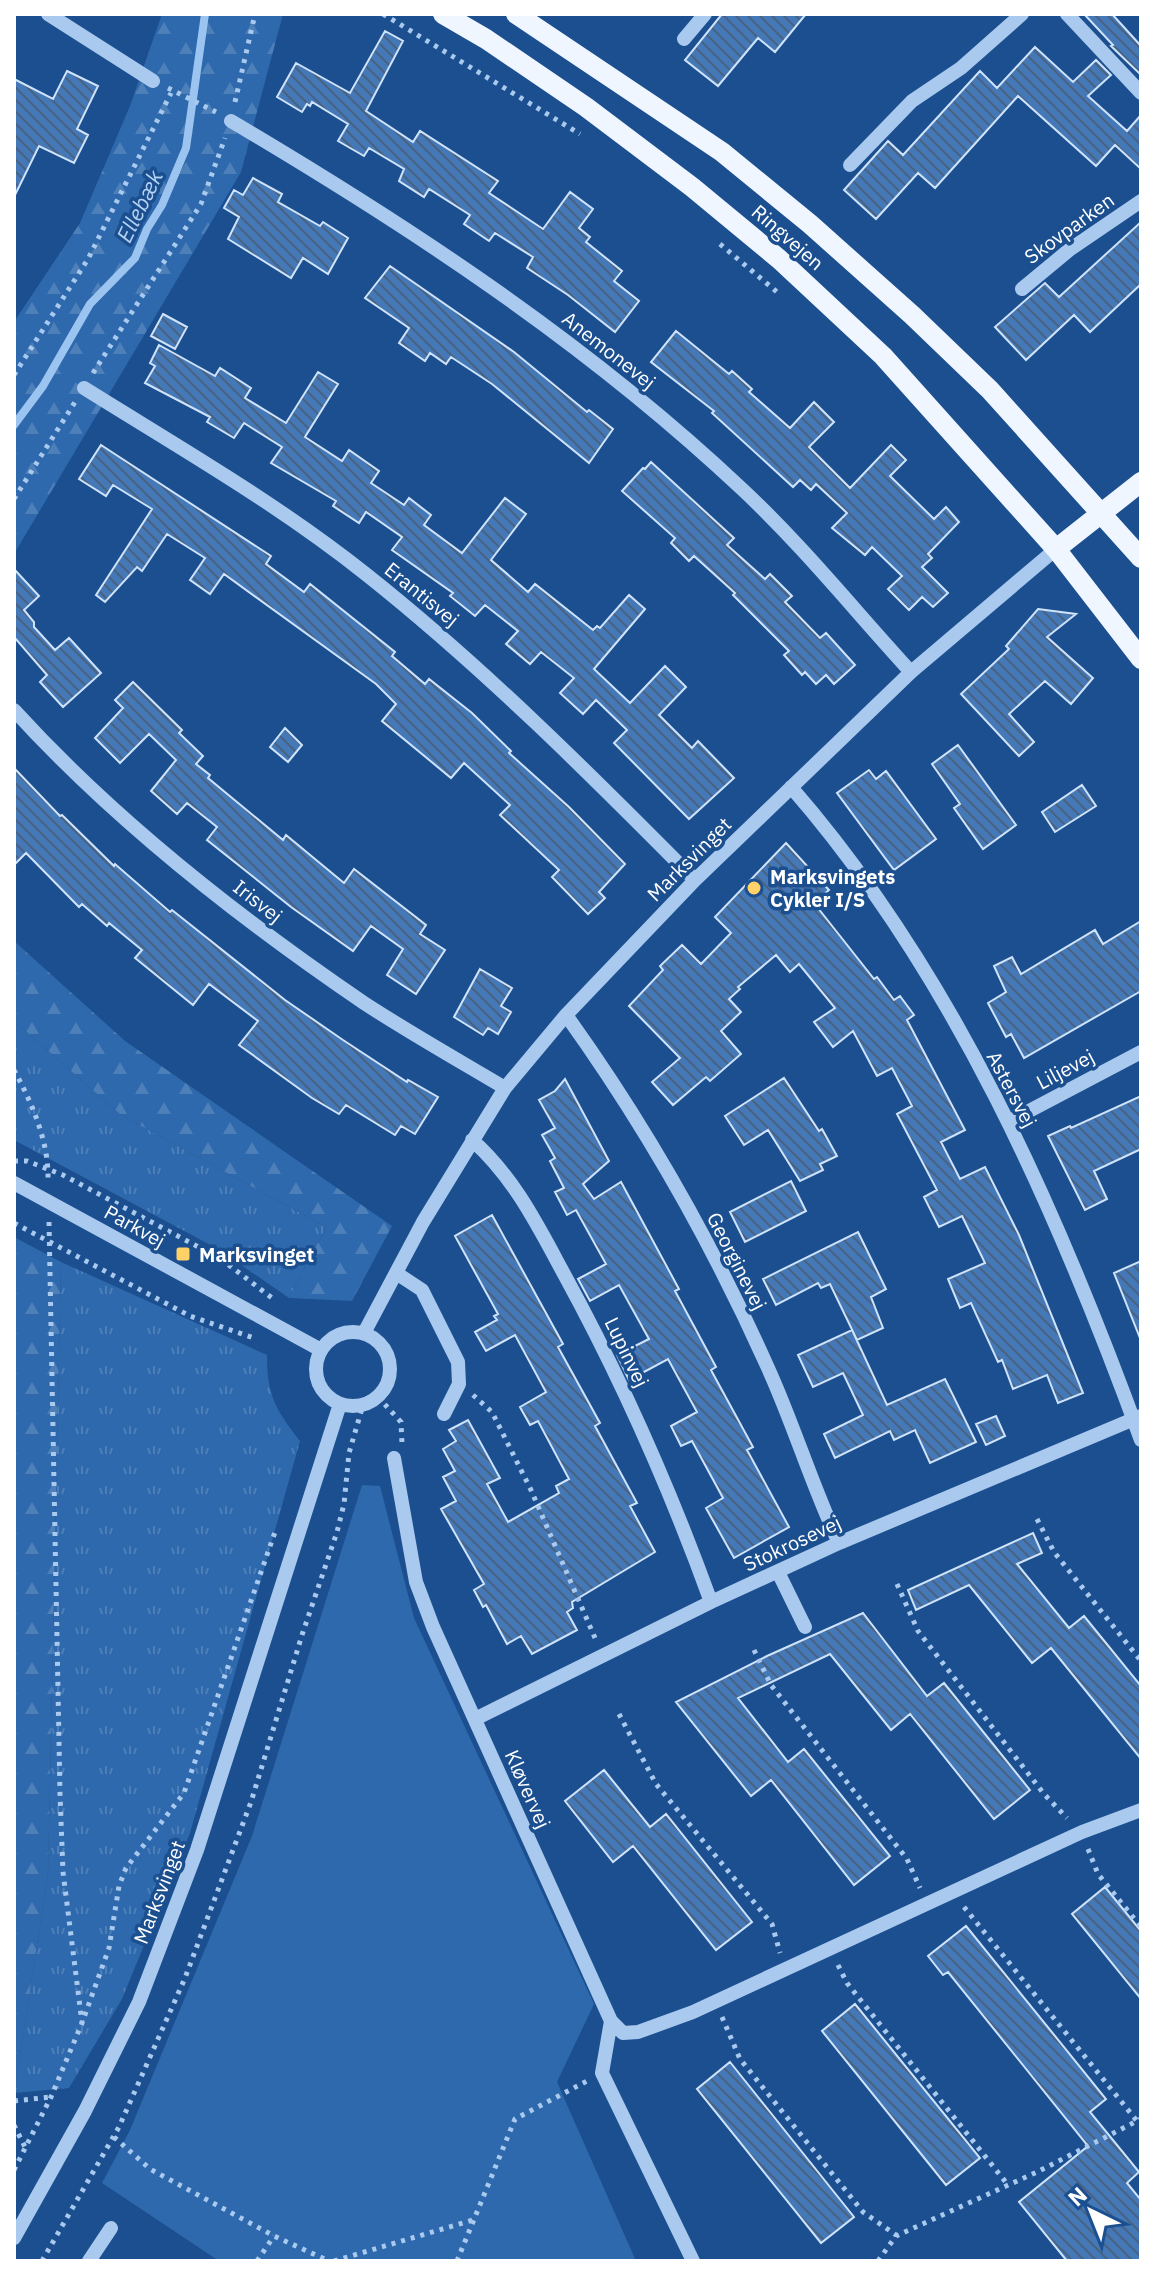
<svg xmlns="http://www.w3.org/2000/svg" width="1155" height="2275" viewBox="0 0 1155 2275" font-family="'IBM Plex Sans',sans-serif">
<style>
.grass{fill:url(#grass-tufts)}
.forest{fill:url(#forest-firs)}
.park{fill:#2e69ad}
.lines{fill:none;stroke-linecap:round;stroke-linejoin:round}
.stream{stroke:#9cc4f0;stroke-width:8}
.building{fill:url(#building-back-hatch);stroke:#cfe3fa;stroke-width:2}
.path{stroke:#a9c9ee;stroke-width:5;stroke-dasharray:4 6;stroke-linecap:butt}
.minor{stroke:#a9c9ee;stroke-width:14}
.major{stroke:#f0f6ff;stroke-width:20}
.poi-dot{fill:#ffd166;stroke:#1b4f8f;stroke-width:3}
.labels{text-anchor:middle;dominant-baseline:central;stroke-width:7;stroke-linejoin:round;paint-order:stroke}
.street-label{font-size:20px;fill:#fff;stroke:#1b4f8f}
.poi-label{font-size:20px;font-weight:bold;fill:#fff;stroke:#1b4f8f;text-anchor:start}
.water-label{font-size:22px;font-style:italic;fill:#b5d3f5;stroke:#1b4f8f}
</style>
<defs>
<pattern id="grass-tufts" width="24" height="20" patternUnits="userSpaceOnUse" patternTransform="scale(2)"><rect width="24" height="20" fill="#2e69ad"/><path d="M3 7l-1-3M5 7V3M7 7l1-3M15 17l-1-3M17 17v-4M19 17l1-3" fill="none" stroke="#4d80b9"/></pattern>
<pattern id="forest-firs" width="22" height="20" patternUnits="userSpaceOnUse" patternTransform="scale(2)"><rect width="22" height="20" fill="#2e69ad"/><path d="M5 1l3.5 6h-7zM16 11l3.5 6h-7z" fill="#4d80b9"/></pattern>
<pattern id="building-back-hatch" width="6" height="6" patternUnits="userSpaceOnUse" patternTransform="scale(2)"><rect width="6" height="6" fill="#4478b7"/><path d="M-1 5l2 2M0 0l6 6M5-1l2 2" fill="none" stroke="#486282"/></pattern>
</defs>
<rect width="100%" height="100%" fill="#1b4f8f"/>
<!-- grass -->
<path class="grass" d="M14,1021L121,1115L326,1227L289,1298L218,1249L14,1140Z
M61,1262L267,1355C267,1396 276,1410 300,1441L190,1833L122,1999L69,2088L14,2093L48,1874Z"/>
<!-- forest -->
<path class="forest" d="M162,14H283L241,172L14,554V322L80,223L130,106Z
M14,941L125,1041L392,1226L352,1301L289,1298L326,1227L121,1115L14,1021Z
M14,1237L61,1262L48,1874L14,2094Z"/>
<!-- park -->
<path class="park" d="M362,1485L380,1486L414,1618L594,2004L557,2082L636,2261H219L102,2183L130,2130L252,1836Z"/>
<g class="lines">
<!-- stream -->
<path class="stream" d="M14,425L43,386L90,304L135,258L147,229L162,205L186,148L205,14"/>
</g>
<!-- building -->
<path class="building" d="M722,14H806L775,52L758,38L718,86L685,60Z
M1084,14H1112L1141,46V75L1111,46L1113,45Z
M385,31L403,41L366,111L413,142L420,131L498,181L489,193L543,229L570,192L593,209L579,228L590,237L586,242L622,271L614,281L639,301L615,332L568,295L527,268L533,257L495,233L489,241L464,224L470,215L429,189L424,197L399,181L404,169L369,148L364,156L338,141L348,124L312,102L310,106L307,104L302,112L277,97L296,63L350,93Z
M1035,47L1073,82L1096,60L1111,75L1088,96L1127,131L1141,115V169L1115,145L1096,166L1018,96L935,188L918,173L876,219L844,190L888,141L903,155L980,71L997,88Z
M67,71L98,86L77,129L88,135L74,163L39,146L14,197V79L53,99Z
M253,178L282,194L278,202L320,226L323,222L348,238L328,274L303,258L291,278L228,239L239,217L224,208L234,190L243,195Z
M1141,222V284L1090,332L1074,315L1026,360L995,327L1045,283L1059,297Z
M390,266L514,352L587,412L589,410L613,429L589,463L492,384L451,357L446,364L430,353L425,361L399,343L409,328L365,298Z
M163,314L187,327L175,349L151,336Z
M676,331L729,374L732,371L752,389L749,392L790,428L814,402L834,422L809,447L850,488L891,445L906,460L890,476L934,519L946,507L959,522L928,554L932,558L922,567L948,593L933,607L922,597L909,610L888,589L902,576L872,547L865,555L832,528L847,513L816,484L811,490L800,480L793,487L712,413L714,411L651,362Z
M159,345L215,376L220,368L251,388L245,398L286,423L318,372L338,384L305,437L342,461L349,450L379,471L371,483L404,505L409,498L431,515L424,525L462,553L505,498L526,514L491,560L528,592L535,584L593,630L597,626L600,628L629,595L645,609L594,669L630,703L665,666L686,687L659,715L692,748L698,741L734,778L689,819L614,743L627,730L596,700L583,714L560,693L574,678L541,652L530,664L506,644L518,631L485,605L475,616L450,596L453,593L392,550L402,537L366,512L359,523L333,506L336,501L271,463L282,447L244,423L234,438L207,422L210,417L145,383L155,366L150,363Z
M101,445L271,556L266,564L304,592L310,584L395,652L392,656L425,684L429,679L472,713L511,751L509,753L569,807L625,864L599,892L605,898L588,914L552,877L559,870L500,815L510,805L464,763L451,778L382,721L396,704L376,684L224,574L210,594L190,580L205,558L167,534L142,571L137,567L105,602L96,595L152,509L113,485L106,496L79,479Z
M651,462L734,538L727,545L765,579L770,574L792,596L785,602L820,638L826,633L855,665L834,684L826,675L816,684L805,672L802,675L784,655L789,651L733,595L735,593L694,556L689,561L671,543L675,538L622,491L643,468L645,469Z
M14,569L39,596L24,610L34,622V627L55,650L69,638L101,673L63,707L40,682L47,675L14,637Z
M1038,609L1076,614L1047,637L1093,678L1071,704L1045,681L1009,714L1034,742L1019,756L961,694L1009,649L1006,646Z
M133,682L182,730L179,733L203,756L196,764L210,775L208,778L283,840L286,835L344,883L354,869L426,925L420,934L445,950L416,994L387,975L403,949L371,926L353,951L291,907L207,840L217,827L187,803L177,814L151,791L176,760L149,734L120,763L95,738L123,708L115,700Z
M285,728L302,745L288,762L270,747Z
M958,745L1016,825L983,849L954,808L960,804L932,764Z
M14,768L60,816L62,815L114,866L115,864L170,912L172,910L285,1000L343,1040L407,1082L408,1080L438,1097L415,1134L401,1126L395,1135L346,1105L339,1114L312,1098L239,1045L258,1021L209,984L193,1005L135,958L142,950L109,923L107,926L82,904L79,907L26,853L14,865Z
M869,770L876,779L886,771L936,839L894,870L837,793Z
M1082,785L1096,806L1055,832L1042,812Z
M786,843L829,890L814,903L874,979L877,977L894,1000L900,996L914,1015L907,1020L965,1130L941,1142L960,1179L985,1167L1019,1235L1083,1393L1058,1403L1047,1375L1013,1389L1002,1360L998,1362L971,1303L960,1308L948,1279L985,1263L962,1216L939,1227L924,1197L937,1190L897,1114L912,1106L892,1068L877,1076L853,1031L833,1047L814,1022L835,1008L799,964L790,972L776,955L738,987L740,989L729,999L741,1012L721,1031L741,1054L710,1081L706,1077L673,1105L652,1082L680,1058L629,1006L663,970L660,966L682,945L701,964L731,933L715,917Z
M1141,921V991L1024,1058L1011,1034L1006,1037L988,1003L1006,992L994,966L1012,957L1021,974L1095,930L1103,944Z
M480,969L512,988L501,1006L511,1012L498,1034L488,1028L483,1035L454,1017Z
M784,1078L819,1131L822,1129L837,1156L820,1164L823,1170L800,1181L768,1130L744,1145L725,1116Z
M565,1079L609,1161L583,1184L594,1199L621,1182L679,1289L675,1291L716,1367L711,1370L753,1447L747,1450L789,1527L734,1558L706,1508L723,1498L692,1441L681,1446L671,1426L697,1412L668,1359L629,1380L617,1355L649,1339L619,1285L590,1301L578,1279L606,1264L576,1210L567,1215L555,1192L564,1188L550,1161L555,1158L542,1135L555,1128L539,1100L555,1091Z
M1141,1096V1149L1094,1171L1107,1199L1085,1210L1048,1136L1070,1126L1071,1128Z
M791,1181L806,1211L745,1242L730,1212Z
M492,1215L563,1344L558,1347L600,1423L595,1426L637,1503L630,1506L655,1552L572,1602L573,1608L567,1612L577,1630L532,1654L521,1636L507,1644L486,1605L483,1607L474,1590L484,1584L441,1509L456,1501L443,1477L455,1471L443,1449L456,1441L449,1430L468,1420L500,1478L487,1484L508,1522L559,1493L556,1486L569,1479L538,1421L530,1425L520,1407L546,1392L515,1335L486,1351L475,1332L497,1320L494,1316L498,1314L455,1236Z
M858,1232L886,1289L871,1297L883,1328L857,1340L830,1284L821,1288L818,1283L776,1305L763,1279Z
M1141,1261V1338H1140L1114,1273Z
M852,1330L887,1405L945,1379L976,1442L930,1463L915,1430L894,1440L890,1431L835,1458L824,1434L863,1415L843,1373L813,1387L798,1355Z
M996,1416L1005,1436L986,1445L976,1424Z
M1033,1533L1042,1553L1017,1564L1069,1628L1084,1616L1141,1686V1759L1051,1648L1032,1663L969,1585L916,1610L908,1590Z
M863,1613L927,1696L944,1683L1030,1790L994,1819L910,1714L891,1730L830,1654L738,1698L788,1762L804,1749L890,1856L854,1885L771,1780L751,1796L676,1702L767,1656Z
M604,1770L650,1827L666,1814L752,1922L716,1950L633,1846L613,1862L565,1801Z
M1105,1887L1141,1931V1999L1072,1914Z
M966,1926L1106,2099L1090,2112L1139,2172L1127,2183L1141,2200V2261H1067L1019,2202L1088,2146L948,1972L943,1975L928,1956Z
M855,2004L980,2158L946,2185L822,2031Z
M730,2062L854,2217L821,2243L697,2089Z"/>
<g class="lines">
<!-- path -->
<path class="path" d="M383,14L580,134
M168,88L216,112
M235,102L255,14
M720,244L777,292
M93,373L201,204L225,138
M14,375L88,259L171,93
M14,499L75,402
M14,1070C32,1103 49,1142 48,1180
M14,1161H27L63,1175L221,1259L272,1298
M49,1222L60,1794L63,1872L82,2023
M14,1223L190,1316L254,1338
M473,1395L492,1412L531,1490L595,1638
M378,1397L401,1422L402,1444
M1037,1519L1054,1552L1141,1661
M897,1584L918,1631L1044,1794L1067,1818
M754,1650L771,1685L907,1859L920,1888
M619,1714L656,1784L772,1924L780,1953
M1088,1849L1098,1874L1141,1927
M964,1907L1137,2121
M838,1965L847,1983L1008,2185
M722,2017L740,2059L863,2212L896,2235
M14,2101L51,2097
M14,2125L26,2149
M114,2137L150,2169L274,2236L329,2261
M14,2170L51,2097L82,2023L109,1948L119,1886L126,1868L184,1793L275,1532
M42,2261L119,2127L185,1978L251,1802L302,1635L337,1532L344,1504L349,1453L363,1405
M257,2261L274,2236
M334,2261L473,2220
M457,2261L515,2119L587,2081
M878,2261L896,2236L1037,2172L1141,2119"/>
<!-- minor -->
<path class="minor" d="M48,14L153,81
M1067,14L1141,93
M684,39L705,14
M231,121C412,228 588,344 742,489C803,546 855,611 911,672
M850,165L912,101L961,68L1022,14
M1022,289L1069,250L1141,201
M84,388C180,448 278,504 367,575C484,668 589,773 695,880
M14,710C116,822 239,918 364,1003C410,1033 458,1060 505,1088
M791,787C954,974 1057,1210 1141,1440
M566,1015C645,1125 713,1245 768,1368C794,1425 812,1486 839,1543
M1008,1122L1141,1052
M472,1140C514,1177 538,1226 564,1274C622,1380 670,1489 711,1602
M14,1183L321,1350
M396,1273L422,1290L458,1362L459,1384L444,1414
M316 1369a37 37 0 1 1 74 0a37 37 0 1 1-74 0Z
M364,1333L423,1222L505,1088L566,1015L695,880L911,672L1056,549
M394,1458L416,1582L433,1627L611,2021L623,2033L638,2032L693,2012L1082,1832L1141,1810
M778,1572L805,1627
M475,1719L711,1602L839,1543L1141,1416
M611,2021L602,2073L693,2261
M14,2238L85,2111L139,2002L197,1850L340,1404
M89,2261L111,2228"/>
<!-- major -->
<path class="major" d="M443,14L486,39L586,107L692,187L779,259L883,356L1056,549L1141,659
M516,14L722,152L810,224L912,315L990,390L1141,558
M1056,549L1141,482"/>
</g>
<!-- markers -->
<g class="poi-dot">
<circle cx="754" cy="888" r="8"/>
<rect x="175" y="1246" width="16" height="16" rx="4"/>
</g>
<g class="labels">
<!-- street labels -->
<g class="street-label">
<text transform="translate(1069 228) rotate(-36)">Skovparken</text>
<text transform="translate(788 237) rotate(41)">Ringvejen</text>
<text transform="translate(609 350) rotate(38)">Anemonevej</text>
<text transform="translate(422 594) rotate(39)">Erantisvej</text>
<text transform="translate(689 859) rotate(-45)">Marksvinget</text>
<text transform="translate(258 901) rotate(38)">Irisvej</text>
<text transform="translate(1065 1069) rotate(-28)">Liljevej</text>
<text transform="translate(1012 1089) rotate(62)">Astersvej</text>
<text transform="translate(135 1226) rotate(29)">Parkvej</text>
<text transform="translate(737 1261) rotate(63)">Georginevej</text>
<text transform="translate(627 1352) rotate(64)">Lupinvej</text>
<text transform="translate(792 1543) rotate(-25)">Stokrosevej</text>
<text transform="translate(528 1789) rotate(66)">Kløvervej</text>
<text transform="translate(159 1892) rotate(-69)">Marksvinget</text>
</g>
<!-- poi labels -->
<g class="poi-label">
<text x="770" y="876">Marksvingets<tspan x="770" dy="23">Cykler I/S</tspan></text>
<text x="199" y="1254">Marksvinget</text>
</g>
<!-- water labels -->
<g class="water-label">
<text transform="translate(139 206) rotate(-64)">Ellebæk</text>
</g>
</g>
<!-- border -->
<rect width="1155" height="2275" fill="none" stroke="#ffffff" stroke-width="32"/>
<!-- north arrow -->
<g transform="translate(1091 2211) rotate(317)" stroke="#1b4f8f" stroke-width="6" paint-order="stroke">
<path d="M0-6L14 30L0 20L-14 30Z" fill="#ffffff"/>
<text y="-12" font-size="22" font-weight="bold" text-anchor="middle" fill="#ffffff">N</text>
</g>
</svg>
